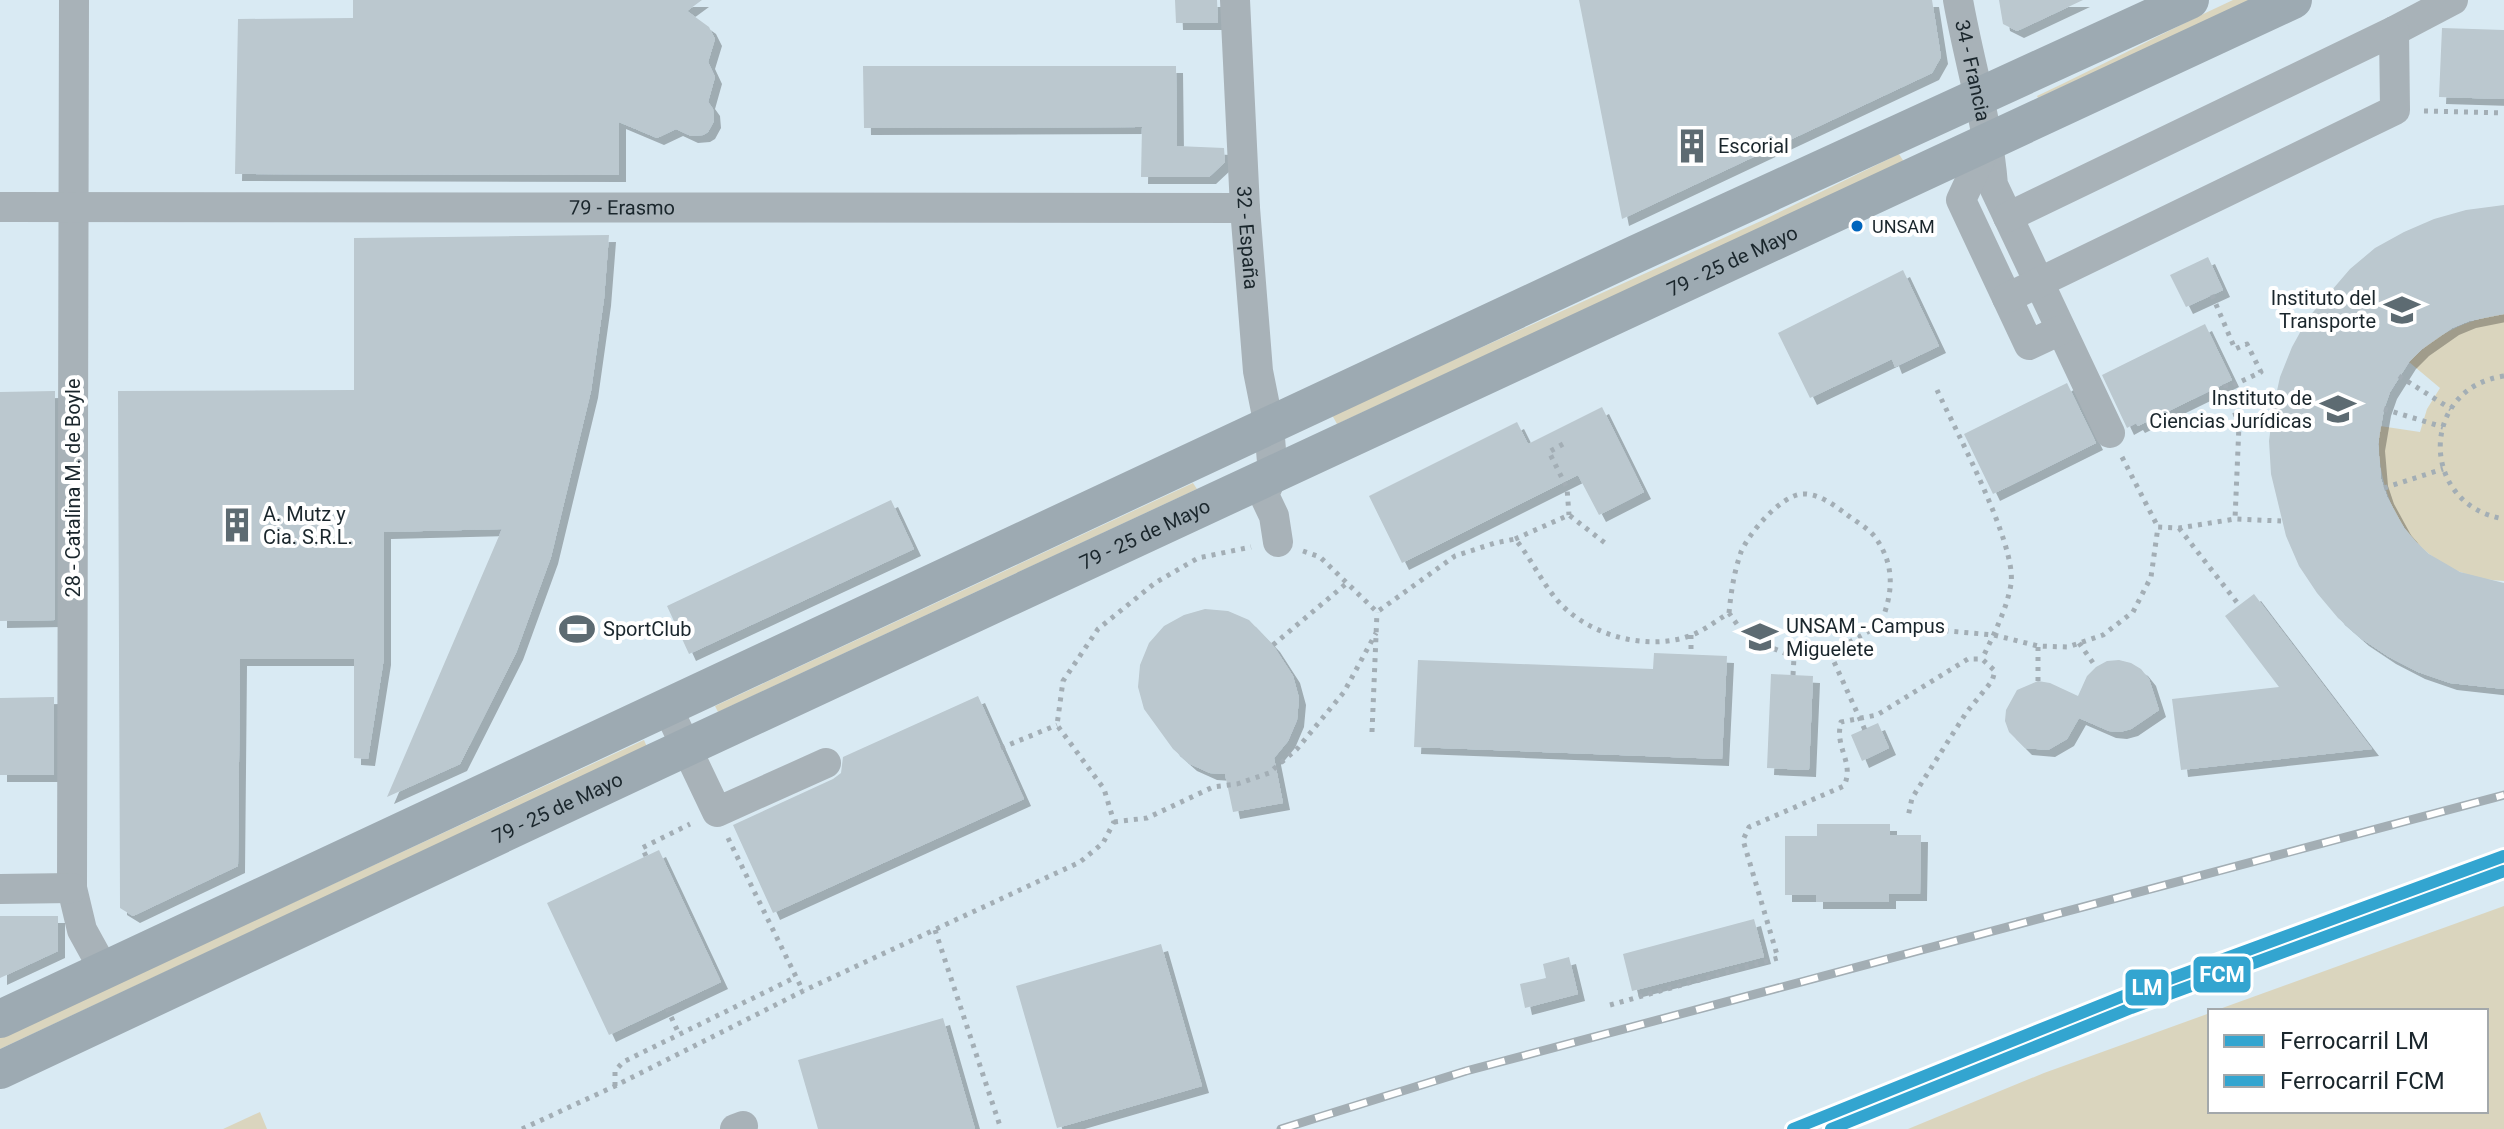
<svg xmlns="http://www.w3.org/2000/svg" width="2504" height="1129" viewBox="0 0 2504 1129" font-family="Roboto,sans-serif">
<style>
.green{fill:#dad5be}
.building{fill:#bbc8cf;filter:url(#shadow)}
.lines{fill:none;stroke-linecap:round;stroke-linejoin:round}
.path{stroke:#a3aeb5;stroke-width:5;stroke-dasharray:4 6;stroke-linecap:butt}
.minor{stroke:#a8b2b8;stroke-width:30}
.major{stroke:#9daab2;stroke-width:38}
.rail-casing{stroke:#a3aeb4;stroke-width:9}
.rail{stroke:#fff;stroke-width:6;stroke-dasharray:18;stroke-linecap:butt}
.rail-1-casing{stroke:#fff;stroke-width:18}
.rail-2-casing{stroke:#fff;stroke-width:18}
.rail-1{stroke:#33a5d0;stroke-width:12}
.rail-2{stroke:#33a5d0;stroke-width:12}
.bus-dot{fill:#0065bd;stroke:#fff;stroke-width:3}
.labels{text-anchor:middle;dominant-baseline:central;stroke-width:8;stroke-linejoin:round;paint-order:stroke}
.bus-label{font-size:18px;fill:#1a262c;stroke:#fff;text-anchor:start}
.street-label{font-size:20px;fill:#1a262c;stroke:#fff}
.poi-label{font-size:20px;fill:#1a262c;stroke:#fff;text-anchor:start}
.line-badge{stroke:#fff;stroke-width:3}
.badge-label{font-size:22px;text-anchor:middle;font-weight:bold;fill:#fff}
</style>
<defs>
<filter id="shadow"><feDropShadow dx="7" dy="7" stdDeviation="0" flood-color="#0004"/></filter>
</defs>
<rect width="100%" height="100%" fill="#d9eaf3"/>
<!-- green -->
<path class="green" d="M2233,0H2252L2038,98L2037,96C2103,65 2166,31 2233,0Z
M1899,154L1904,162L1337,424L1332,415L1761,221Z
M2504,314V581C2421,578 2371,504 2380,426L2420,432L2427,409L2440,388L2409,362C2436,334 2466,319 2504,314Z
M1193,483L1197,489L718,712L715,706Z
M644,740L647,747L0,1049V1038Z
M2504,906V1129H1908L2044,1073L2210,1013V1111H2486V1011H2214Z
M260,1112L267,1129H223Z"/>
<!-- building -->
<path class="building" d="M353,0H702L687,11L709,27L715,39L708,62L715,77L708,102L713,109L714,121L708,132L703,135L691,136L676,129L657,138L619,122V175L235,174L238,19L353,18Z
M1175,0H1217L1218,23H1176Z
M1579,0H1932L1941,57L1932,73L1622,219Z
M1999,0H2083L2017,31L2003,24Z
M2442,28L2504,30V99L2439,97Z
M863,66H1176L1177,146L1224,148L1225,162L1209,177H1141L1142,127L864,128Z
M2504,205V314L2469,321L2452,328L2422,349L2409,362L2390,392L2384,409L2378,444L2381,479L2387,497L2404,528L2416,542L2429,554L2460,572L2504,583V689L2450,683L2418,672L2389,657L2362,639L2338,618L2317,593L2299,566L2286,536L2271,474L2269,441L2273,409L2280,377L2292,347L2308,318L2350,269L2375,248L2404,232L2434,219L2466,210Z
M609,235L604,299L591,391L551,557L516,653L460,764L387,797L502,529L384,532V658L368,759L354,758V659H240L238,866L133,916L120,908L118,391L354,390V238Z
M2208,257L2223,290L2186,307L2170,275Z
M1903,270L1939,346L1895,367L1892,359L1810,398L1778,333Z
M2205,324L2232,380L2138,426L2136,423L2127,428L2102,375Z
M2067,383L2096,443L1993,494L1964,434Z
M55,391V620L0,621V392Z
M1602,407L1644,492L1599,515L1578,475L1402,563L1369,496L1517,422L1528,444Z
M891,500L914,549L689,654L667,606Z
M2254,594L2372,749L2181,770L2172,699L2279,687L2225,616Z
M1205,609L1228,611L1249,620L1273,645L1293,676L1299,698L1297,720L1288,741L1274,758L1283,803L1233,812L1225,774L1210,773L1190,764L1173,749L1144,709L1138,687L1140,665L1149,643L1164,626L1184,615Z
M1654,653L1727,656L1722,759L1414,747L1418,660L1653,669Z
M2119,660L2131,663L2141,669L2149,679L2159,710L2131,729L2120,732L2109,731L2079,718L2067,739L2048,750L2025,748L2009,732L2005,721L2006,710L2017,690L2038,681L2050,683L2078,696L2087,676L2096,667L2107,661Z
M1771,674L1813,676L1809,770L1767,768Z
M978,696L1024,799L773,913L733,825L833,779L841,773L843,757Z
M54,697V775H0V698Z
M1878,723L1889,748L1862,761L1851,735Z
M1817,824H1890V835H1921L1920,894H1889V902H1816V895H1785V836H1817Z
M659,850L721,982L609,1035L547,903Z
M0,916H58V951L0,978Z
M1754,919L1764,957L1632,991L1623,954Z
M1161,944L1202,1086L1057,1128L1016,986Z
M1569,957L1578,994L1525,1008L1520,984L1546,978L1543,964Z
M943,1018L975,1129H818L798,1060Z"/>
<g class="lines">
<!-- path -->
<path class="path" d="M2424,111L2504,113
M2212,295L2235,349L2247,344L2261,372L2227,388
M2399,376L2451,409
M2504,376C2419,388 2419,505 2504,519
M2225,384L2239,425L2235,519
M1937,390C1956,431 2017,545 2011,584C2007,609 1993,636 1982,659
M2384,409L2443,427
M1563,444L1549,452L1567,488L1569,515
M2122,457L2158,527
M2384,488L2443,469
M2179,528L2239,605
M1515,539L1569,515L1605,543
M1303,551L1320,557L1377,612L1455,556L1495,543L1515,539C1530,557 1539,577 1553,595C1582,634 1646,653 1692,635C1705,630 1717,620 1729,613L1746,637L1794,657L1830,653L1880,625L1994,635L2038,646L2068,647L2103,635L2133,612L2151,577L2158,527L2179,528L2235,519L2281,521
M1729,613C1731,592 1734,572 1741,552C1749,533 1780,496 1802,494C1818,493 1834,505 1846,514C1855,521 1868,528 1875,537C1896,566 1893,594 1880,625
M1691,635V655
M2079,643L2096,667
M1273,645L1347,583
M1830,653L1865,730
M1793,675L1794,657
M2038,681V646
M1372,732L1377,612
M1001,748L1057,725
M1114,822L1147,818L1213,787L1237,784L1269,773L1297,749L1344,692L1376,633
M728,838L803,991
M646,856L642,848L690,824
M935,930L1001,1129
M1610,1005L1778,958L1743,840L1749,827L1844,786C1855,762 1834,748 1841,722L1877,715L1968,659H1982L1995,671L1992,681L1966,713L1912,798L1908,817
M667,1008L679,1034
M615,1086V1071L623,1062L796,977
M522,1129L615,1086L803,991L1080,862L1103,843L1114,822L1104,789L1057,725L1063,681L1098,629L1155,583L1198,558L1251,547"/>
<!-- minor -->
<g class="minor">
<path d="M74,0L72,888L82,930L104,970"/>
<path id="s1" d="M1235,0L1245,208L1258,371L1269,426L1273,474L1264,495L1274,516L1278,542"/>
<path id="s2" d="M1958,0C1969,62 1988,122 1993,185L2110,433"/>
<path d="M2394,31L2453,0"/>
<path d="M1988,142L1961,200L2029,345L2061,330"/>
<path id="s3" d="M0,207L1245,208"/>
<path d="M2007,298L2395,110L2394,31L2008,217"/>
<path d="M667,707L717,812L826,763"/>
<path d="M0,889L72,888"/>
<path d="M735,1129L743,1126"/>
</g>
<!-- major -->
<g class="major">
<path d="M0,1019L1636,254L2190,0"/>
<path id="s4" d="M0,1070L655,762L2293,0"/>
</g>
<!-- rail casing -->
<g class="rail-casing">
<path id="rail" d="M1281,1129L1466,1071L2504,795"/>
</g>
<!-- rail -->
<use href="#rail" class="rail"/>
<!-- rail-1 casing -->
<g class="rail-1-casing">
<path id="rail-1" d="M1793,1129L2126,995L2504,856"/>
</g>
<!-- rail-2 casing -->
<g class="rail-2-casing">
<path id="rail-2" d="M1831,1129L2131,1008L2504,871"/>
</g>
<!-- rail-1 -->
<use href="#rail-1" class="rail-1"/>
<!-- rail-2 -->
<use href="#rail-2" class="rail-2"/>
</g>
<!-- icons -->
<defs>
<g id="building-bare" transform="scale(2.76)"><path d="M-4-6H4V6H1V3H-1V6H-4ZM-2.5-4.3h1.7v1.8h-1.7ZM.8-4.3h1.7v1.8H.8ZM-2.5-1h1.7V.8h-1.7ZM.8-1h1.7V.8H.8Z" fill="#5d6b72" stroke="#fff" stroke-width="2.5" paint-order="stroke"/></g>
<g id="university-bare" transform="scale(2.76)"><path d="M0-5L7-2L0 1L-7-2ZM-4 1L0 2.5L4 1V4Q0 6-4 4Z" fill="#5d6b72" stroke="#fff" stroke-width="2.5" paint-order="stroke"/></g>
<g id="stadium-bare" transform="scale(2.76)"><path d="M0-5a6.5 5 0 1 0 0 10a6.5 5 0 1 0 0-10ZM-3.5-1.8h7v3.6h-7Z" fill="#5d6b72" stroke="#fff" stroke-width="2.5" paint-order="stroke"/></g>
</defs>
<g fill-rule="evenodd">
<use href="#building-bare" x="1692" y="146"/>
<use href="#university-bare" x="2402" y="310"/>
<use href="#university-bare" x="2338" y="409"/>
<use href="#building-bare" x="237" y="525"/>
<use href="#stadium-bare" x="577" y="629"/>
<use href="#university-bare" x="1760" y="637"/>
</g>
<!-- markers -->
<circle class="bus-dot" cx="1857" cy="226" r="7"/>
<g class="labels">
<!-- bus labels -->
<g class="bus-label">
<text x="1872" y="226">UNSAM</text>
</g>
<!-- street labels -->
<g class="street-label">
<text stroke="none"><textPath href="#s2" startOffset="72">34 - Francia</textPath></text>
<text stroke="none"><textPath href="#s3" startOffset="622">79 - Erasmo</textPath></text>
<text stroke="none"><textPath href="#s1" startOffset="238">32 - España</textPath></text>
<text stroke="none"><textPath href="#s4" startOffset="1912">79 - 25 de Mayo</textPath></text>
<text transform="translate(73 488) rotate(-90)">28 - Catalina M. de Boyle</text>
<text stroke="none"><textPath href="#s4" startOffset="1264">79 - 25 de Mayo</textPath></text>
<text stroke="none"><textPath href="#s4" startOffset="616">79 - 25 de Mayo</textPath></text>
</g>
<!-- poi labels -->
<g class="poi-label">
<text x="1718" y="146">Escorial</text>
<text x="2376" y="298" text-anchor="end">Instituto del<tspan x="2376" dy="23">Transporte</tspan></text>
<text x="2312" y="398" text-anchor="end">Instituto de<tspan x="2312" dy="23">Ciencias Jurídicas</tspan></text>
<text x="263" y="514">A. Mutz y<tspan x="263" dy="23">Cia. S.R.L.</tspan></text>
<text x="1786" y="626">UNSAM - Campus<tspan x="1786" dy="23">Miguelete</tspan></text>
<text x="603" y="629">SportClub</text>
</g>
</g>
<g class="line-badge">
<rect x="2192" y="955" width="60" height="39" rx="8" fill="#33a5d0"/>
<rect x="2124" y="968" width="46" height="39" rx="8" fill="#33a5d0"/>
</g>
<g class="badge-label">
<text x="2222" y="982">FCM</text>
<text x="2147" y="995">LM</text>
</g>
<!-- legend -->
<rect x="2208" y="1009" width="280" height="104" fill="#ffffff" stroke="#a3a8ab" stroke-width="2"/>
<rect x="2224" y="1035" width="40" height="12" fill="#33a5d0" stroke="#a3a8ab" stroke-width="2"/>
<text x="2280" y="1049" font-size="24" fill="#1a262c">Ferrocarril LM</text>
<rect x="2224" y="1075" width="40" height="12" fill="#33a5d0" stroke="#a3a8ab" stroke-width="2"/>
<text x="2280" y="1089" font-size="24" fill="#1a262c">Ferrocarril FCM</text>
</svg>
